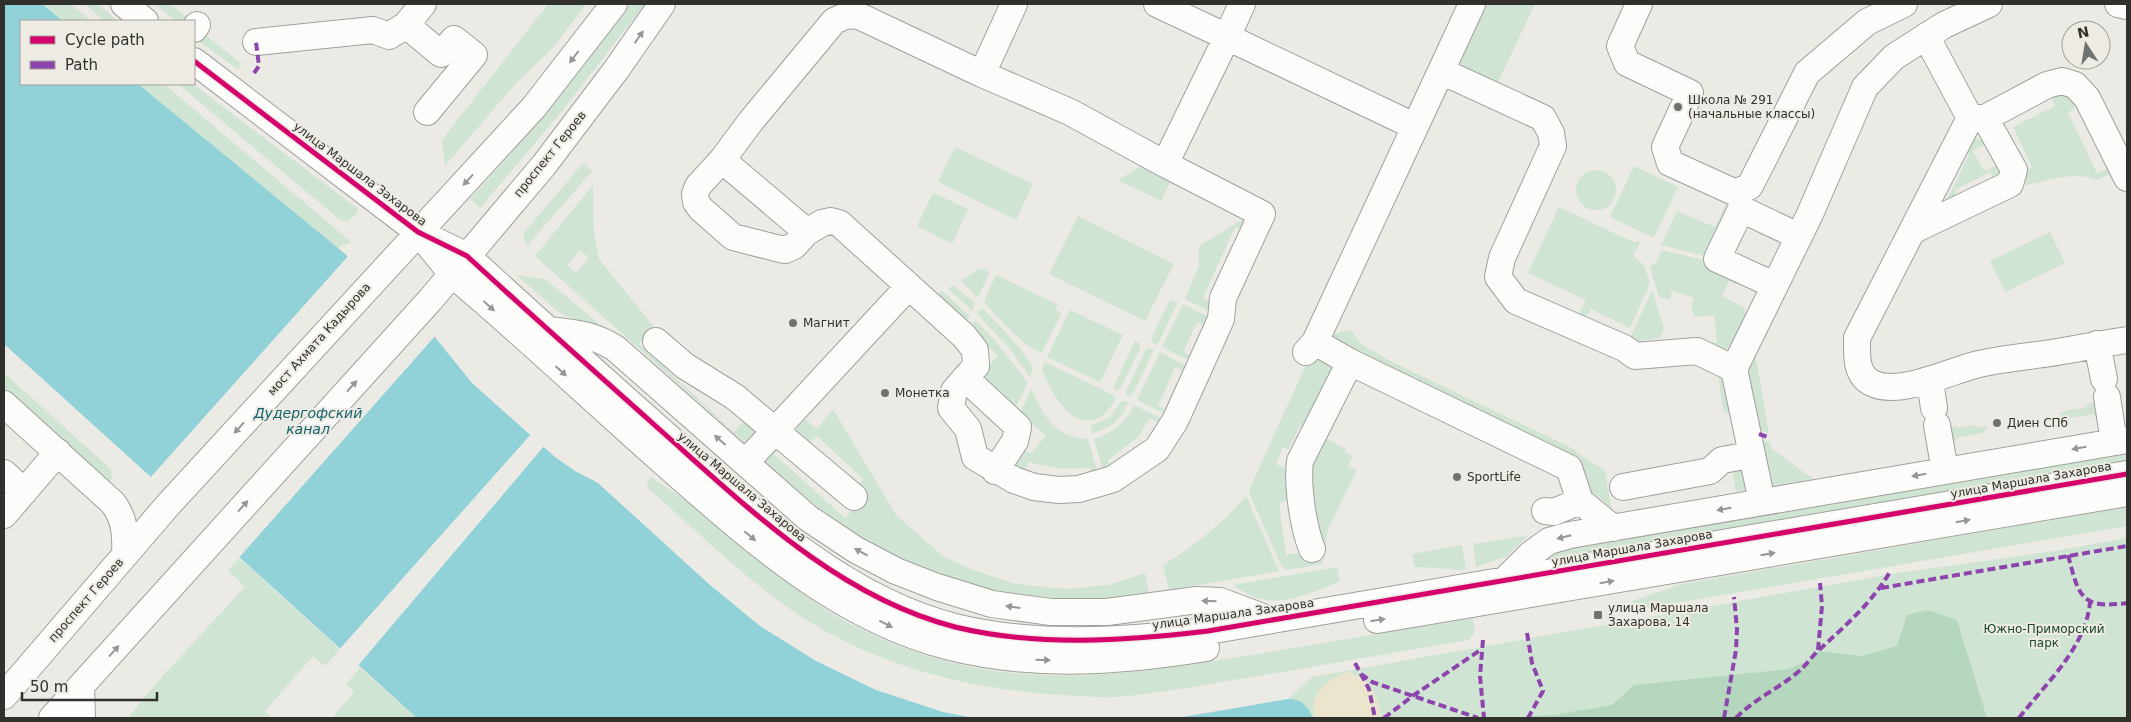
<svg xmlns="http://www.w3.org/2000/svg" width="2131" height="722" viewBox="0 0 2131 722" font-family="'DejaVu Sans',sans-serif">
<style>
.green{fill:#d0e4d3;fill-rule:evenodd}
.forest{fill:#b5d7bd}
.sand{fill:#ebe5ce}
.water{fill:#91d2d8}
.pier{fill:#ebeae5}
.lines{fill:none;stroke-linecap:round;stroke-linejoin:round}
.minor-casing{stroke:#a0a09c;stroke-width:28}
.minor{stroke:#fcfcfb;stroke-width:26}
.quiet{stroke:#8e44ad;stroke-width:4;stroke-dasharray:8 4;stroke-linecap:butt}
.cycleway-casing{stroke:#edebe3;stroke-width:8}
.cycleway{stroke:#d6006c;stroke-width:5}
.oneway{fill:#969694}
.poi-dot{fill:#71716d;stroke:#edebe3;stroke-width:2}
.labels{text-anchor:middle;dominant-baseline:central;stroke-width:4;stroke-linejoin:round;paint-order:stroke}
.poi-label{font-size:12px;fill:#30302d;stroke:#edebe3;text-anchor:start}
.street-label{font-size:12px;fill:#30302d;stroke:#edebe3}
.park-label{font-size:12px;fill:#19482b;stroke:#edebe3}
.water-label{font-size:14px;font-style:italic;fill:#15636c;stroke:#edebe3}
</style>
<rect width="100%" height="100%" fill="#ebeae5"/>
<!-- green -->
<path class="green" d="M42,4H71L91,21H63Z
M84,4H98L118,21H105Z
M155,4H170L189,19L187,21H176Z
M548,4H586L552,49L516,83L445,166L442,140Z
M630,4H645L558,116L480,208L470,199C527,137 579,71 630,4Z
M1487,4H1535L1497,84L1457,66Z
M203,33L242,64L238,69L197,40Z
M138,84H164L351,242L337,248Z
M178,84H193L358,209L356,215L347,222L339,219Z
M2065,90L2078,104L2068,113L2097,173L2109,168L2112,173L2097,180C2075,170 2048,181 2026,185L2020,175L2032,167L2013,127L2055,106L2051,94Z
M1975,138L1981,140L1984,145L1973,151L1984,171L1996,166L2004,172L1996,182L1990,172L1955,190L1959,202L1943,208L1969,155L1959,149L1968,139Z
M955,147L1033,184L1016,220L938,182Z
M583,163L592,171L527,246L523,234Z
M1146,163L1173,176L1161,201L1118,180Z
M1634,166L1678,187L1654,238L1610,217Z
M1576 190a20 20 0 1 1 40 0a20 20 0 1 1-40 0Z
M593,185L594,232L599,259L654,327L639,344L734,432L741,424L758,415L762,425L745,443L535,256ZM580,250L589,258L576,273L567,265Z
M933,193L968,209L952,244L917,226Z
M1726,204L1733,207L1709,257L1661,245L1677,211L1715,227Z
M1559,207L1635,243L1637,241L1640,242L1633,256L1644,265L1650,283L1630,328L1591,309L1584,320L1577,317L1586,300L1528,273Z
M1078,216L1174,264L1145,321L1049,274Z
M1245,218V231L1235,227L1203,298L1210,302L1211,312L1185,299L1199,265V246Z
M2050,232L2065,263L2005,292L1990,261Z
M1662,250L1707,261L1740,282L1736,284L1729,281L1722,296L1743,307L1747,315L1731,347L1723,352L1703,344L1717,342L1714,315L1696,317C1691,312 1691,304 1694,298L1672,290L1670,300L1659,297L1650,267L1657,261Z
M979,269H986L989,274L979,296H977L961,281Z
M517,275L545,279L604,328L565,316L556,310Z
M996,275L1057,304L1056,309L1061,314L1042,352C1029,352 994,313 984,302Z
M953,285L974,302L973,311L948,289Z
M1652,290L1664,328L1660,338L1638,341L1630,338Z
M942,291L970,316L965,326L933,297Z
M1170,300L1178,302L1157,345L1152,342L1151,339Z
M1183,304L1211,318L1205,325L1197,322L1184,351L1193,358V362L1162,347Z
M980,309L984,310C1002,328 1020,346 1033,367L1030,377L1010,349L977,314Z
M1070,310L1123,335L1100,382L1047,357Z
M975,320L998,344L1028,383L1015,409L981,376L998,355L969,330Z
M1351,330L1361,344L1388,360L1574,449L1577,453L1605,470L1612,514L1609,506L1599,497L1331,340L1334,334Z
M1135,341L1140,344V348L1121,388L1116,390L1113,388Z
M1754,346L1769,434L1758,428L1748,368Z
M1150,348L1154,350L1131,397L1126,394V391L1146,349Z
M1160,352L1190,368L1185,372L1175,367L1158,406L1167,410V415L1137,400Z
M1318,355L1337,365L1310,431L1300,426L1288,450L1283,447L1276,464L1291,472L1289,500L1279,503L1286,555L1312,551L1325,555L1322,564L1286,570L1281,565L1250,495L1249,490L1310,356Z
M1044,363H1047L1115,396L1116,398C1088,449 1054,403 1042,369Z
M4,373L111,469L112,478L108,483L4,390Z
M1718,373L1726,376L1737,420L1723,410Z
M1356,379L1327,439L1346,449L1345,452L1353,456L1348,466L1357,470L1328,529L1325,548L1316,546L1306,466L1341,392Z
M1031,389C1043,415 1056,439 1088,439L1099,477H1092L1090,468L1061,469L1028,462L1024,472L1017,467L1015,457L1021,448L1030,454L1046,436L1020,413Z
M1121,401L1129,402C1120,420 1111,429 1092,433L1091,426L1110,417Z
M2100,401L2101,422L2093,414L2064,419L2061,417L2060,412L2087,407V404Z
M1134,405L1164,420L1159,423L1150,418L1138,437L1108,460L1111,469L1104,475L1094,439C1114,432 1125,424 1134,405Z
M833,409L896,515L944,557L976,571L1015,584L1065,589L1108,585L1145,573L1149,594C1122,597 1094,600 1066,600C997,598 927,577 867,542C829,520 796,488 763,459L779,440L780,448L774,454L845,518L865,497L856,488L863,479L817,436L809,443L795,431L805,419L817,429Z
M1975,425V428L1987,426V428L1983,433L1956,438L1952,448L1945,428L1956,426L1957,428Z
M1760,440L1770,442L1772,449L1813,479L1768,487Z
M2127,451V463L1544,562L1546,556L1557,549Z
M1732,465L1742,467L1749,490L1736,492Z
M651,477C673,492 696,507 717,523C761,558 801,598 851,624C992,697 1109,678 1258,654C1330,642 1401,630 1473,618L1475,632L1469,640C1399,652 1328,664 1258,676C1211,683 1164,693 1117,697C1100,698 1081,696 1063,695C973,690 883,668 805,619C748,582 699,533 648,488L647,482Z
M1246,496L1279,571L1169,590L1163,565C1195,546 1222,524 1246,496Z
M2127,507V526L1641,609L1636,608L1632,601L1682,584Z
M1529,535L1505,557L1476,567L1473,544Z
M2127,538V718H1313C1308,706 1302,699 1288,699L1312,677L1897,573L2055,551Z
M1462,545L1466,570L1415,567L1412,554Z
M239,558L340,649L325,666L313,656L265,711L272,718H128L158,681L245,587L228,570Z
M1337,567L1340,581C1304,596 1269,614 1234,585Z
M360,668L417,718H332L354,692L346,684Z"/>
<!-- forest -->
<path class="forest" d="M1928,610L1957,620L1987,718H1524L1525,716L1553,715L1612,705L1634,685L1789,669L1809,660L1818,651L1862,656L1897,646L1907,615Z"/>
<!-- sand -->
<path class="sand" d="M1350,672C1354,675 1360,677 1364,680C1374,687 1381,707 1381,718H1315C1314,712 1312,704 1315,698C1322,685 1335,674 1350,672Z"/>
<!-- water -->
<path class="water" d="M4,4H42L63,21H21V84H138L344,253L434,336L472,383L555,457L575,471L598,483L710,585L760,626L816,661L876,690L943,712L974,718H417L4,344Z
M1288,699C1302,699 1308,706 1313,718H1177Z"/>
<!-- pier -->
<path class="pier" d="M349,255L436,335L237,560L149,479Z
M532,433L545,445L356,668L338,651Z"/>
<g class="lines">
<!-- minor casing -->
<g class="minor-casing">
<path id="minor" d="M124,4L145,21
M1014,4L982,74L857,15L845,16L834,21L751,121L722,160L698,186L695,194L696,202L701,209L733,237L776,248L785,250L794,246L807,232L822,223L831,221L839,223L964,336L975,350L976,366L954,391L951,408L968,429L975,457L1014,480L1034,487L1059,490L1079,489L1113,479L1157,449L1175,421L1199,368L1221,319L1223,298L1262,214L1165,164L1227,37L1414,126
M1157,4L1227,37L1242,4
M1639,4L1620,46L1627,63L1690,93L1665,147L1670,163L1736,193L1750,186L1807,73L1867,22L1904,4
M2118,4L2127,6
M406,25L441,54L454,39L474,55L427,112
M194,29L197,25
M1926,36L1970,118L1857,338C1857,354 1855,375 1872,383C1899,397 1952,370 1979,364C2000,359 2023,357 2044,354C2072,350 2099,344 2127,340
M256,42L373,30L389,36L406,25L423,4
M194,61L418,232L467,256C531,315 595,372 659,429C747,507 838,597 955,627C1038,647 1124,641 1208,631L2127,474
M1441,71L1472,4
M982,74L1070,112L1165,164
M1970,118H1985L2047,85L2062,81L2075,85L2087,98L2127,178
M722,160L807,232
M1912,231L2010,184L2014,170L1985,118
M423,238L452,274C527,337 598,405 671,469C754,542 840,619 950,647C1034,668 1121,662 1206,648
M1774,285L1717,259L1741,209L1798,236
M549,330C575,333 592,334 615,348L808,518L856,550L896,571L937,587L992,604L1051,612H1107L1197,600L1220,601L1271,620
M656,341L685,366L735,397L854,497
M1315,342L1350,362L1569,468L1580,501L1613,528
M2097,344L2104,379
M1306,352L1315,342L1441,71L1543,118L1551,133L1553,146L1502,258L1498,277L1516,301L1624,348L1635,356L1697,351L1734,369
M965,378L1018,427L1015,441L995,471
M1930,381L1934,408
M2107,397L2114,442
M4,404L113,503C125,519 126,535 125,554
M1937,425L1945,471
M746,462L909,286
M4,473L24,492
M1623,487L1710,471L1722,460L1751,455
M1762,502L1734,369L1810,214L1865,87L1894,57L1944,25L1989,4
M1545,511L1554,512L1580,501
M4,515L58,452
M1312,549C1303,526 1297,486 1300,461L1350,362
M1505,580L1531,554L1549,541L1570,535L2127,440
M1377,620L2127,493
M81,687L82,718
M4,696L168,505L534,107L614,4
M52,718L431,299L544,165L616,70L662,4"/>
</g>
<!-- minor -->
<use href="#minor" class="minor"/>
<!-- quiet -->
<path class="quiet" d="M254,73L259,66L256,42
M1759,434L1770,438
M2068,555C2079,597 2081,609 2127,603
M1881,588L2127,546
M1527,633L1532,663L1543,691L1528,718
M1483,640L1480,676L1484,718
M1818,650L1822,606L1820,583
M1355,663L1369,689L1375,718
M1361,674L1372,682L1478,718
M1384,718L1414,695L1482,649
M1724,718L1736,650L1737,629L1734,597
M1736,718C1754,699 1778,689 1798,672C1806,666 1811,657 1819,650C1845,626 1873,602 1891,570
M2019,718C2045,684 2086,648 2090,602"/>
<!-- cycleway casing -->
<g class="cycleway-casing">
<path id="cycleway" d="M194,61L418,232L467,256C531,315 595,372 659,429C747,507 838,597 955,627C1038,647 1124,641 1208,631L2127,474"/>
</g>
<!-- cycleway -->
<use href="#cycleway" class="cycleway"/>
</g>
<!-- one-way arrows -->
<defs><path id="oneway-solid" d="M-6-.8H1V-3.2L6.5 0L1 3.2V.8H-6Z" transform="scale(1.25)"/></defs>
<g class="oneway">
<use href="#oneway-solid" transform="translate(639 37) rotate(-55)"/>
<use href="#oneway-solid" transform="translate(574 57) rotate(127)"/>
<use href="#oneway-solid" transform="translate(468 180) rotate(132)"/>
<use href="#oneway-solid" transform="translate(489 306) rotate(43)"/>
<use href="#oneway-solid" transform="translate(561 371) rotate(42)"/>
<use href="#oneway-solid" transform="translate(352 386) rotate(-48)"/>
<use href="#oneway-solid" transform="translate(239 428) rotate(132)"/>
<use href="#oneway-solid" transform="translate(720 440) rotate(-139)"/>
<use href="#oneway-solid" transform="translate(2079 448) rotate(170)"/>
<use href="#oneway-solid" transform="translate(1919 475) rotate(170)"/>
<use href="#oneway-solid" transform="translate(243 506) rotate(-48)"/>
<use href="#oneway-solid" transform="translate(1724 509) rotate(170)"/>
<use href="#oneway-solid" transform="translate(1963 521) rotate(-10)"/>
<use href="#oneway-solid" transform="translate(750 536) rotate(40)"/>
<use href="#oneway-solid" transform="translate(1564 537) rotate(166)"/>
<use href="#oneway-solid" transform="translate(861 552) rotate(-151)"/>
<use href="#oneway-solid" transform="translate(1768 554) rotate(-10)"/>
<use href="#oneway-solid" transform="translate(1607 582) rotate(-10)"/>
<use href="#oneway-solid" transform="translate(1209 601) rotate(-178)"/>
<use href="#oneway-solid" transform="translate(1013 607) rotate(-172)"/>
<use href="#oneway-solid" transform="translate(1378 620) rotate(-9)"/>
<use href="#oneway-solid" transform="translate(886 624) rotate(27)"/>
<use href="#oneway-solid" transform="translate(114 651) rotate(-48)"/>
<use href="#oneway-solid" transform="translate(1043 660) rotate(2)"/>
</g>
<!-- markers -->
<g class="poi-dot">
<circle cx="1678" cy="107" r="5"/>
<circle cx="793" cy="323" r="5"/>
<circle cx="885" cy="393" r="5"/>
<circle cx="1997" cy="423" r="5"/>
<circle cx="1457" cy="477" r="5"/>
<rect x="1593" y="610" width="10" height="10" rx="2.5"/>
</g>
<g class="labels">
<!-- poi labels -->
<g class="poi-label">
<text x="1688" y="100">Школа № 291<tspan x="1688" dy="14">(начальные классы)</tspan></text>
<text x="803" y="323">Магнит</text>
<text x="895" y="393">Монетка</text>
<text x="2007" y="423">Диен СПб</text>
<text x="1467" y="477">SportLife</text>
<text x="1608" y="608">улица Маршала<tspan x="1608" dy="14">Захарова, 14</tspan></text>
</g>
<!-- street labels -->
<g class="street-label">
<text transform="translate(550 154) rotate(-51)">проспект Героев</text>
<text transform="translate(360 174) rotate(37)">улица Маршала Захарова</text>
<text transform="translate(319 339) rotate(-48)">мост Ахмата Кадырова</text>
<text transform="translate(2031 480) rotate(-10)">улица Маршала Захарова</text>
<text transform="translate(742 487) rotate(40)">улица Маршала Захарова</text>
<text transform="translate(1632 548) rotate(-10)">улица Маршала Захарова</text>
<text transform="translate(86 600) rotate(-49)">проспект Героев</text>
<text transform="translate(1233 614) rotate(-8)">улица Маршала Захарова</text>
</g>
<!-- park labels -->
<g class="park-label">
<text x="2044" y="629">Южно-Приморский<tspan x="2044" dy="14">парк</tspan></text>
</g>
<!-- water labels -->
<g class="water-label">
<text x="308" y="413">Дудергофский<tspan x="308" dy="16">канал</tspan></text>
</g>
</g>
<!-- border -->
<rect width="2131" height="722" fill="none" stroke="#30302d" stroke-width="10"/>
<!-- legend -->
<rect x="20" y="20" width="175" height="65" fill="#edebe3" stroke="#a1a09a"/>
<rect x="30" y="36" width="25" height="8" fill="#d6006c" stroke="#a1a09a"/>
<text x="65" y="45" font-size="15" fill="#30302d">Cycle path</text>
<rect x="30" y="61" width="25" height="8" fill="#8e44ad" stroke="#a1a09a"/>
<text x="65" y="70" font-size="15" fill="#30302d">Path</text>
<!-- north arrow -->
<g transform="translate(2086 45) rotate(348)"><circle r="24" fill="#edebe3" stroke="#a1a09a"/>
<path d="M0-4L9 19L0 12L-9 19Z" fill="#71716d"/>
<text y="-8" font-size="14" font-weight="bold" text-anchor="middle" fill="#30302d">N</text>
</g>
<!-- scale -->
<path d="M22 692v8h135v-8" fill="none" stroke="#30302d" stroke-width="2.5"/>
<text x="30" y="692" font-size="15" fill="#30302d" stroke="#edebe3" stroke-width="4" paint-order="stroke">50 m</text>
</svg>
